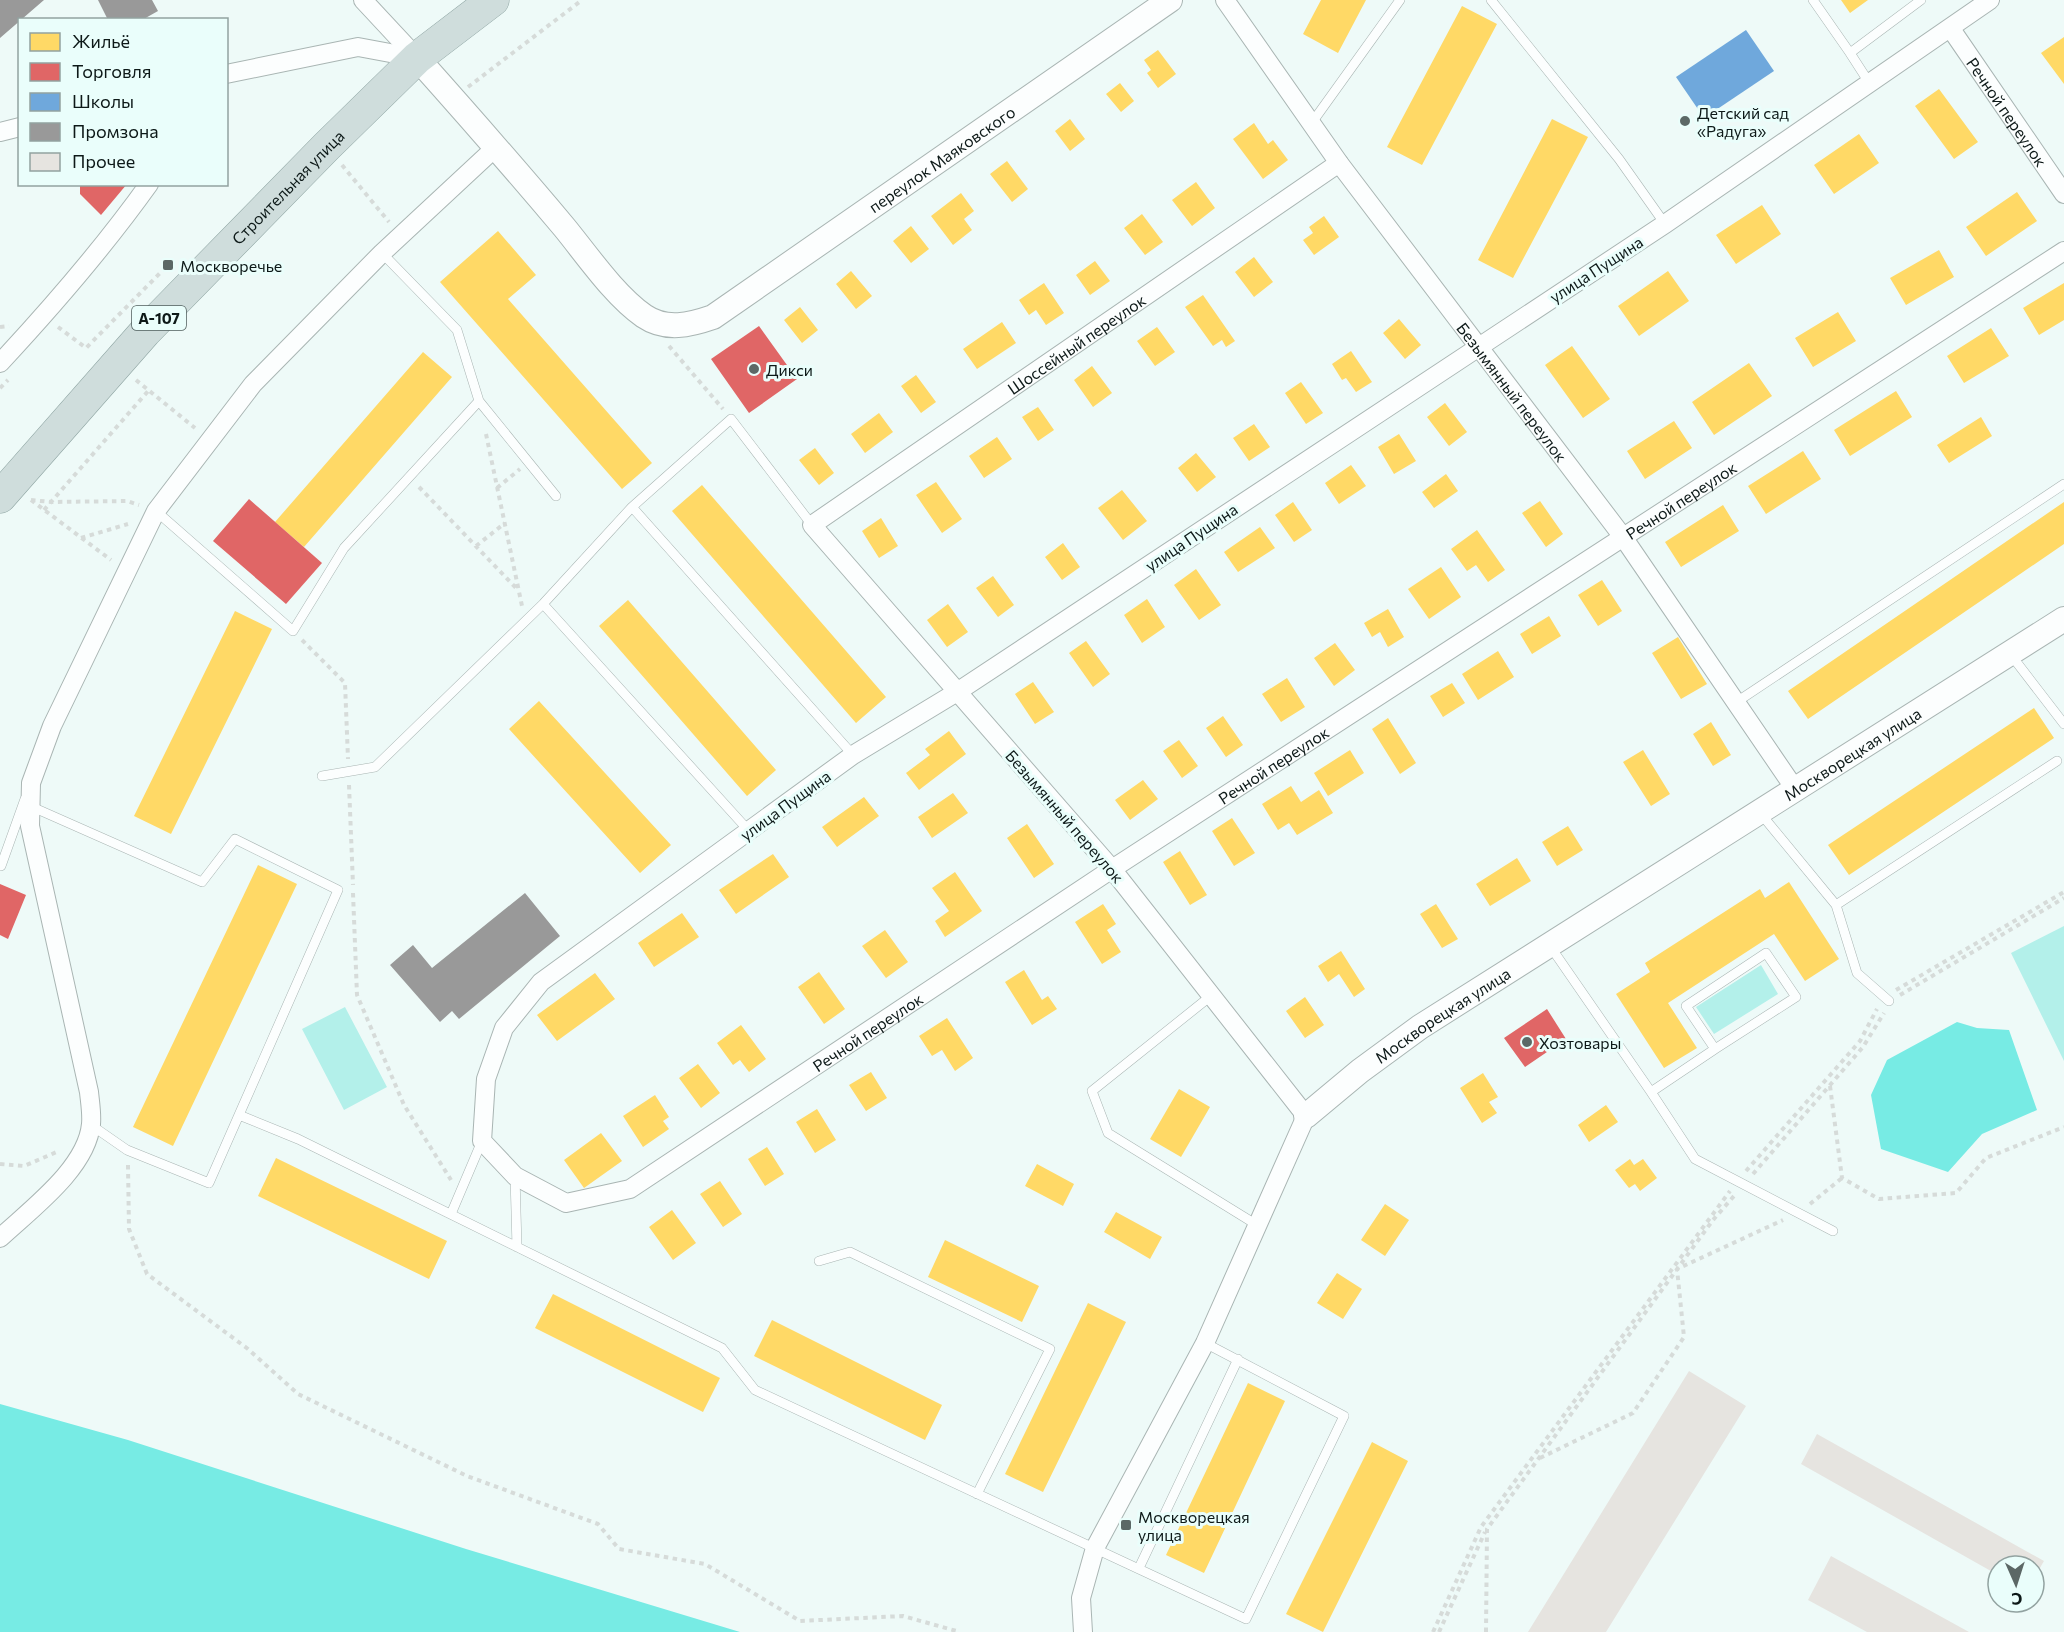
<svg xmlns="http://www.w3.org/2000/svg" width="2064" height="1632" viewBox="0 0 2064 1632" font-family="Commissioner,sans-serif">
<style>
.green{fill:#b3f0ea}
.water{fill:#77ebe4}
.homes{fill:#ffd966}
.shops{fill:#e06666}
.schools{fill:#6fa8dc}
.industry{fill:#999}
.building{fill:#e6e4e0}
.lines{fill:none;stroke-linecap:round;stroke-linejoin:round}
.service-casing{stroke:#a9b5b3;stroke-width:10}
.minor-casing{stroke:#a9b5b3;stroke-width:20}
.tertiary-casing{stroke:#a9b5b3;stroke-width:26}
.trunk-casing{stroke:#8ea4a2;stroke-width:33}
.path{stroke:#d6dbd9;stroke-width:4;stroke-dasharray:4.5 4.5;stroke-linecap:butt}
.service{stroke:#fcfefe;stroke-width:9}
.minor{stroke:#fcfefe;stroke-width:18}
.tertiary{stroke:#fcfefe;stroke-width:24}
.trunk{stroke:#cfdddc;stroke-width:32}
.poi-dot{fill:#5c6866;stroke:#eafefb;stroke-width:2}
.labels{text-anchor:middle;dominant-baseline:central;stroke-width:6;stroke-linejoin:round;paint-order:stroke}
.shield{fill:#eafefb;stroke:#4f5e5c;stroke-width:1.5}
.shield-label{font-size:15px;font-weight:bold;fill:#0d1918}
.poi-label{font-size:16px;fill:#0d1918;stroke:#eafefb;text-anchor:start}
.street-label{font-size:16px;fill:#0d1918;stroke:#eafefb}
</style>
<rect width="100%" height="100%" fill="#eefaf8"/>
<!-- green -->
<path class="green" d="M2064,926V1061L2011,953Z
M1761,965L1778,994L1714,1034L1696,1007Z
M345,1007L387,1087L344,1110L302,1029Z"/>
<!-- water -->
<path class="water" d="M1957,1022L1977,1028L2009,1030L2037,1110L1982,1134L1948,1172L1881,1149L1871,1095L1887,1060Z
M0,1404L128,1440L466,1549L740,1632H0Z"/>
<!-- homes -->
<path class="homes" d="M1321,0H1366L1338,53L1303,34Z
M1841,0H1868L1850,13Z
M1462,6L1497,24L1422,165L1387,147Z
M2064,37V84L2041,53Z
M1158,50L1176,74L1158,88L1147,73L1151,70L1144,60Z
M1120,83L1134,101L1121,112L1106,94Z
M1939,89L1978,142L1954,159L1915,106Z
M1070,119L1085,139L1070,151L1055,131Z
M1552,119L1588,137L1513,278L1478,260Z
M1254,123L1268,144L1273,140L1288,160L1263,179L1233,139Z
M1859,134L1879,163L1834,194L1814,165Z
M1007,161L1028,189L1012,202L990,174Z
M1196,182L1215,208L1192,226L1172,200Z
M2017,192L2037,221L1986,256L1966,227Z
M961,193L974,211L964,219L972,230L953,245L931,216Z
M1762,205L1781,234L1736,264L1716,235Z
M1142,214L1163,242L1145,255L1124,228Z
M1324,216L1339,237L1314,255L1303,240L1313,233L1309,227Z
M911,226L929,249L911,263L893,241Z
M498,231L536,275L508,299L652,463L622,489L440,282Z
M1939,250L1954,277L1906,305L1890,278Z
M1254,257L1273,282L1254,297L1235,272Z
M1095,261L1110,281L1090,295L1076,275Z
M851,271L872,296L856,309L836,284Z
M1668,271L1689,301L1639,336L1618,306Z
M1044,283L1064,313L1046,325L1036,310L1029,315L1019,300Z
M2064,283V320L2039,335L2023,308Z
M1203,295L1235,341L1226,347L1222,340L1213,346L1185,307Z
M800,307L818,330L802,343L784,320Z
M1838,312L1856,341L1813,367L1795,338Z
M1399,319L1421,345L1405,359L1383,333Z
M1002,322L1016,343L977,369L963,349Z
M1157,327L1175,352L1155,366L1137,341Z
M1991,328L2009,356L1964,383L1947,356Z
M1572,346L1610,399L1583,418L1545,365Z
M1351,351L1372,382L1356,392L1346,378L1342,380L1332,364Z
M423,352L452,377L304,547L275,522Z
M1749,363L1772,396L1714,435L1692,402Z
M1092,366L1112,393L1093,407L1074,380Z
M916,375L936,402L921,413L901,386Z
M1301,382L1323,413L1306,424L1285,393Z
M1896,391L1912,417L1850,456L1834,430Z
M1445,403L1467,432L1449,446L1427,417Z
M1038,407L1054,430L1038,441L1022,417Z
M879,413L893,432L865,453L851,434Z
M1981,417L1992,436L1949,463L1937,445Z
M1674,421L1692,448L1645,479L1627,451Z
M1254,424L1270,447L1249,461L1233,438Z
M1399,434L1416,461L1394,474L1378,447Z
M997,437L1012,459L984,478L969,456Z
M815,448L834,473L819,485L799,460Z
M1803,451L1821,479L1766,514L1748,486Z
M1196,453L1216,477L1197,492L1178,468Z
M1351,465L1366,486L1339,504L1325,483Z
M1446,474L1458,491L1434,508L1422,492Z
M936,482L962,519L942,533L916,495Z
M702,485L886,697L856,723L672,511Z
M1122,490L1147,521L1123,540L1098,508Z
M1540,501L1563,534L1546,547L1522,513Z
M1293,502L1312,530L1294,542L1275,515Z
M2064,502V544L1808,719L1788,691Z
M1723,505L1739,531L1681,567L1665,542Z
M881,518L898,546L879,558L862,531Z
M1260,527L1275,548L1238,572L1224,552Z
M1477,530L1505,570L1488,582L1476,565L1467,571L1451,549Z
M1063,543L1080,567L1062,580L1045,557Z
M1441,567L1461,597L1429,619L1408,589Z
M1196,569L1221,605L1199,620L1174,585Z
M993,576L1014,605L998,617L976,588Z
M1602,580L1622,611L1598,626L1578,595Z
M1147,599L1165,627L1142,643L1124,615Z
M628,600L776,770L747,796L599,626Z
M948,604L968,632L947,647L927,620Z
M1388,609L1404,637L1388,647L1380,632L1372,637L1364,623Z
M235,611L272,629L171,834L134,816Z
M1549,616L1561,636L1532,654L1520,634Z
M1678,637L1707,684L1681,699L1652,653Z
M1086,641L1110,674L1093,687L1069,653Z
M1335,643L1355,670L1334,686L1314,658Z
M1498,651L1514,677L1478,700L1462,674Z
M1287,678L1305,707L1281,722L1262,694Z
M1033,682L1054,712L1035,724L1015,694Z
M1452,683L1465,703L1443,717L1430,696Z
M539,701L671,845L640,873L509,729Z
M2034,708L2054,738L1849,875L1828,845Z
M1223,716L1243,745L1226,757L1206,728Z
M1388,718L1416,763L1400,774L1372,729Z
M1711,722L1731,755L1713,766L1693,734Z
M949,731L966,754L919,790L906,773L930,755L925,749Z
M1179,740L1198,766L1182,778L1163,751Z
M1350,750L1364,773L1328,796L1314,773Z
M1643,750L1670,794L1651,806L1623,762Z
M1143,780L1158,799L1130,820L1115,800Z
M1291,786L1301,802L1319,790L1333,813L1297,835L1289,823L1278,830L1262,804Z
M953,793L968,813L932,838L918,817Z
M864,797L879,816L837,847L822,827Z
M1232,818L1255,853L1234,866L1212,831Z
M1027,824L1054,864L1034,878L1007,838Z
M1568,826L1583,850L1557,866L1542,842Z
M1180,851L1207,895L1190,905L1163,862Z
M773,854L789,877L736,914L719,890Z
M1517,858L1531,881L1490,906L1476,884Z
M258,865L297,884L173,1146L133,1127Z
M955,872L982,911L945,937L935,921L949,911L932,888Z
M1789,882L1839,959L1805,981L1774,934L1668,1003L1697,1048L1664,1068L1616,994L1650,972L1645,963L1760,889L1765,898Z
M1103,904L1116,924L1107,930L1121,952L1102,964L1075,922Z
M1436,904L1458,939L1442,948L1420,914Z
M682,913L699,937L654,967L638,943Z
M885,930L908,962L886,978L862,946Z
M1341,951L1365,989L1354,997L1339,974L1328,982L1318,966Z
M1024,970L1042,1000L1048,996L1057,1009L1032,1025L1005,982Z
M819,972L845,1009L824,1024L798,987Z
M595,973L615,999L557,1041L537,1015Z
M1305,997L1324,1025L1305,1038L1286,1011Z
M947,1018L973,1058L955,1071L942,1050L932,1056L919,1036Z
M741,1025L766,1059L749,1072L740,1060L733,1065L717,1043Z
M698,1064L720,1093L701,1108L679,1078Z
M871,1072L887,1098L866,1111L849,1085Z
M1483,1073L1498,1097L1489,1102L1497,1113L1482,1123L1460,1088Z
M1179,1089L1210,1107L1181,1157L1150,1139Z
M655,1095L669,1117L663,1121L669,1129L643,1147L623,1116Z
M1606,1105L1618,1122L1589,1142L1578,1125Z
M817,1109L836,1140L815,1153L796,1122Z
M601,1133L622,1161L584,1188L564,1160Z
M767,1147L784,1174L765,1186L748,1159Z
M276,1158L447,1241L429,1279L258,1196Z
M1630,1159L1634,1165L1643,1159L1657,1178L1640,1191L1635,1184L1629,1188L1615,1170Z
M1037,1164L1074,1184L1063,1206L1025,1186Z
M720,1181L742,1214L723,1227L700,1194Z
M1385,1204L1409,1220L1385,1256L1361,1240Z
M672,1210L696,1243L673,1260L649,1227Z
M1116,1212L1162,1237L1150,1259L1104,1232Z
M945,1240L1039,1286L1022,1322L928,1277Z
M1337,1273L1362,1289L1343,1319L1317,1303Z
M553,1294L720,1378L703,1412L535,1328Z
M1088,1303L1126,1322L1043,1492L1005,1474Z
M772,1320L942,1405L925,1440L754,1356Z
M1248,1383L1285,1401L1204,1573L1166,1555Z
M1372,1442L1408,1461L1323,1632L1286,1614Z"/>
<!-- shops -->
<path class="shops" d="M80,184H127L101,215L80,194Z
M759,326L797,379L749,413L711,359Z
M249,499L322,563L286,604L213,541Z
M0,884L26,895L8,939L0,935Z
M1547,1009L1566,1039L1525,1067L1504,1038Z"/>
<!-- schools -->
<path class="schools" d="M1746,30L1774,71L1704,118L1676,77Z"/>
<!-- industry -->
<path class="industry" d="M0,0H44L0,38Z
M98,0H152L158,11L142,20H108Z
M525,893L560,936L459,1019L452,1011L440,1022L390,965L413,945L432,968Z"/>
<!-- building -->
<path class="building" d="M1689,1371L1746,1406L1606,1632H1528Z
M1817,1434L2044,1561L2034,1578V1566H1998V1575L1801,1464Z
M1831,1556L1969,1632H1867L1808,1600Z"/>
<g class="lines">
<!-- service casing -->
<g class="service-casing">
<path id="service" d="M1491,0L1619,159L1665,224
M1813,0L1850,53L1921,0
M1850,53L1870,84
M1311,124L1400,0
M382,253L457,330L479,401L556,496
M156,511L293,631L344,548L479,401
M812,525L731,419L632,507L853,755
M543,604L749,831
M2011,655L2064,724
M1735,703L2064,484
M322,776L375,767L543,604L632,507
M30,806L202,882L235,839L338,890L209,1183L127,1150L91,1125
M1761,814L1836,905L2057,761
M1,866L25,799
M1836,905L1857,973L1889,1001
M1550,946L1651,1092L1715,1049L1686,1006L1766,953L1796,997L1715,1049
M1212,995L1092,1091L1108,1133L1257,1225
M1651,1092L1695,1159L1833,1231
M239,1115L298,1139L722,1348L755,1390L1246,1619L1344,1416L1205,1343
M515,1176L517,1247
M451,1214L482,1141
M819,1261L850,1252L1050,1349L977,1494
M1139,1568L1238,1359"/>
</g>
<!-- minor casing -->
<g class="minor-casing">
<g id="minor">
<path d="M363,0L417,58"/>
<path id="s1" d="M1225,0L1339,163L1623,537L1795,789"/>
<path id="s2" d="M1990,0L1665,224L957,692L853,755L541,982L504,1028L486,1079L482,1141L515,1176L566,1203L630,1189L1112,869L2064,251"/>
<path id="s3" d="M1951,29L2064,194"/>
<path d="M226,74L358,47L417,58"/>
<path d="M0,132L20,127"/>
<path d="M0,363C53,306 104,247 149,184"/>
<path d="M0,1238C31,1209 87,1168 91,1124C92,1114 90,1102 89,1092L30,826L31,783L52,726L156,511L253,384L382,253L496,147"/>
<path id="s4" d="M1083,1632L1081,1598L1095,1548L1205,1343L1306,1116L1112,869L812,525L1339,163"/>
</g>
</g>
<!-- tertiary casing -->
<g class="tertiary-casing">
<g id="tertiary">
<path id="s5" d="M417,58C467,114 516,170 564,227C587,255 614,295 644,316C666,331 690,325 713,317L1170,0"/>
<path id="s6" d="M1306,1116L1360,1071L1420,1027L2064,619"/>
</g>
</g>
<!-- trunk casing -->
<g class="trunk-casing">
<g id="trunk">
<path id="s7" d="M0,497L145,332L327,146L417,58L493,0"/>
</g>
</g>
<!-- path -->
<path class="path" d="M468,87L582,0
M342,165L389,222
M0,327L9,326
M58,327L86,348L168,265
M669,346L723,409
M136,380L195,428
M0,388L8,380
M486,434L522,606
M419,487L518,590
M497,488L520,469
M31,500L51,502L127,501L139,505
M31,500L111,560
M44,510L149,390
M81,538L128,524
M476,546L505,523
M302,640L345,683L348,759
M349,785L353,885
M353,893L357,995L404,1105L451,1180
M1896,990L2064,892
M1900,995L2064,898
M1830,1086L1842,1178L1879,1199L1956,1193L1986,1158L2064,1127
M0,1164L24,1166L59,1151
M128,1165L129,1229L147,1274L248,1349L298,1394L467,1476L598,1524L619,1549L705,1564L800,1621L903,1616L960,1632
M1746,1171L1860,1041L1877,1009
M1753,1174L1863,1047L1884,1013
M1810,1204L1842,1178
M1540,1458L1633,1413L1684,1337L1677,1269L1783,1220
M1433,1632L1481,1527L1730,1191
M1439,1632L1485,1532
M1486,1632L1487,1529L1713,1220L1734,1196"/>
<!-- service -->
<use href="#service" class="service"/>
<!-- minor -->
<use href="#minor" class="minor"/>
<!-- tertiary -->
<use href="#tertiary" class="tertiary"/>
<!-- trunk -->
<use href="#trunk" class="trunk"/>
</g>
<!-- markers -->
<g class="poi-dot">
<circle cx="1685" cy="121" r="6"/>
<rect x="162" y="259" width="12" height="12" rx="3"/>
<circle cx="754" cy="369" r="6"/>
<circle cx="1527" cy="1042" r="6"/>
<rect x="1120" y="1519" width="12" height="12" rx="3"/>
</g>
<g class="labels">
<!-- shield labels -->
<rect class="shield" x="132" y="306" width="54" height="24" rx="4.5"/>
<g class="shield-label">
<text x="159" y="318">А-107</text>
</g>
<!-- poi labels -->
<g class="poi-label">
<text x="1697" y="112">Детский сад<tspan x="1697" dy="18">«Радуга»</tspan></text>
<text x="180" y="265">Москворечье</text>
<text x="766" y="369">Дикси</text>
<text x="1539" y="1042">Хозтовары</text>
<text x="1138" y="1516">Москворецкая<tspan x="1138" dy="18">улица</tspan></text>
</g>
<!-- street labels -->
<g class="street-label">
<text stroke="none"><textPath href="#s3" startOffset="100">Речной переулок</textPath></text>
<text stroke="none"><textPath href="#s5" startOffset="694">переулок Маяковского</textPath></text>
<text stroke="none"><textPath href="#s7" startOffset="423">Строительная улица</textPath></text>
<text transform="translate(1596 269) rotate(-33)">улица Пущина</text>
<text stroke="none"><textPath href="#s4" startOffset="1658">Шоссейный переулок</textPath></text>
<text stroke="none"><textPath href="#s1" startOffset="486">Безымянный переулок</textPath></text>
<text stroke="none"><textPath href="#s2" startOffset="3354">Речной переулок</textPath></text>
<text transform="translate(1191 537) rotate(-34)">улица Пущина</text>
<text stroke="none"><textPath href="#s6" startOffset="656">Москворецкая улица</textPath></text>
<text stroke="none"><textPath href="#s2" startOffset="2868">Речной переулок</textPath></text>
<text transform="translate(785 805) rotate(-36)">улица Пущина</text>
<text transform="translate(1065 816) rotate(49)">Безымянный переулок</text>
<text stroke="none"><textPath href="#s6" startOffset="170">Москворецкая улица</textPath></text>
<text stroke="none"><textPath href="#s2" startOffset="2382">Речной переулок</textPath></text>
</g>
</g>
<!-- legend -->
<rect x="18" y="18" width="210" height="168" fill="#eafefb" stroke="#92a2a0" stroke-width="1.5"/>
<rect x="30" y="33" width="30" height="18" fill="#ffd966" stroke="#92a2a0" stroke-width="1.5"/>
<text x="72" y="48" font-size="18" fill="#0d1918">Жильё</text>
<rect x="30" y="63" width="30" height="18" fill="#e06666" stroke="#92a2a0" stroke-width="1.5"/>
<text x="72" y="78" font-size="18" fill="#0d1918">Торговля</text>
<rect x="30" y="93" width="30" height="18" fill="#6fa8dc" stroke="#92a2a0" stroke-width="1.5"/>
<text x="72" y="108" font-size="18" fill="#0d1918">Школы</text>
<rect x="30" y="123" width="30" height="18" fill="#999999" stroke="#92a2a0" stroke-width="1.5"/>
<text x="72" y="138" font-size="18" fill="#0d1918">Промзона</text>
<rect x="30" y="153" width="30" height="18" fill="#e6e4e0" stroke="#92a2a0" stroke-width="1.5"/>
<text x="72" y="168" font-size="18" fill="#0d1918">Прочее</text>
<!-- north arrow -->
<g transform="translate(2016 1584) rotate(177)"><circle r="28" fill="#eafefb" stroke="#92a2a0" stroke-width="1.5"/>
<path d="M0-4.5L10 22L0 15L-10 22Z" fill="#5c6866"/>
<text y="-9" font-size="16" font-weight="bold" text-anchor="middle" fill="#0d1918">С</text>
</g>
</svg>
